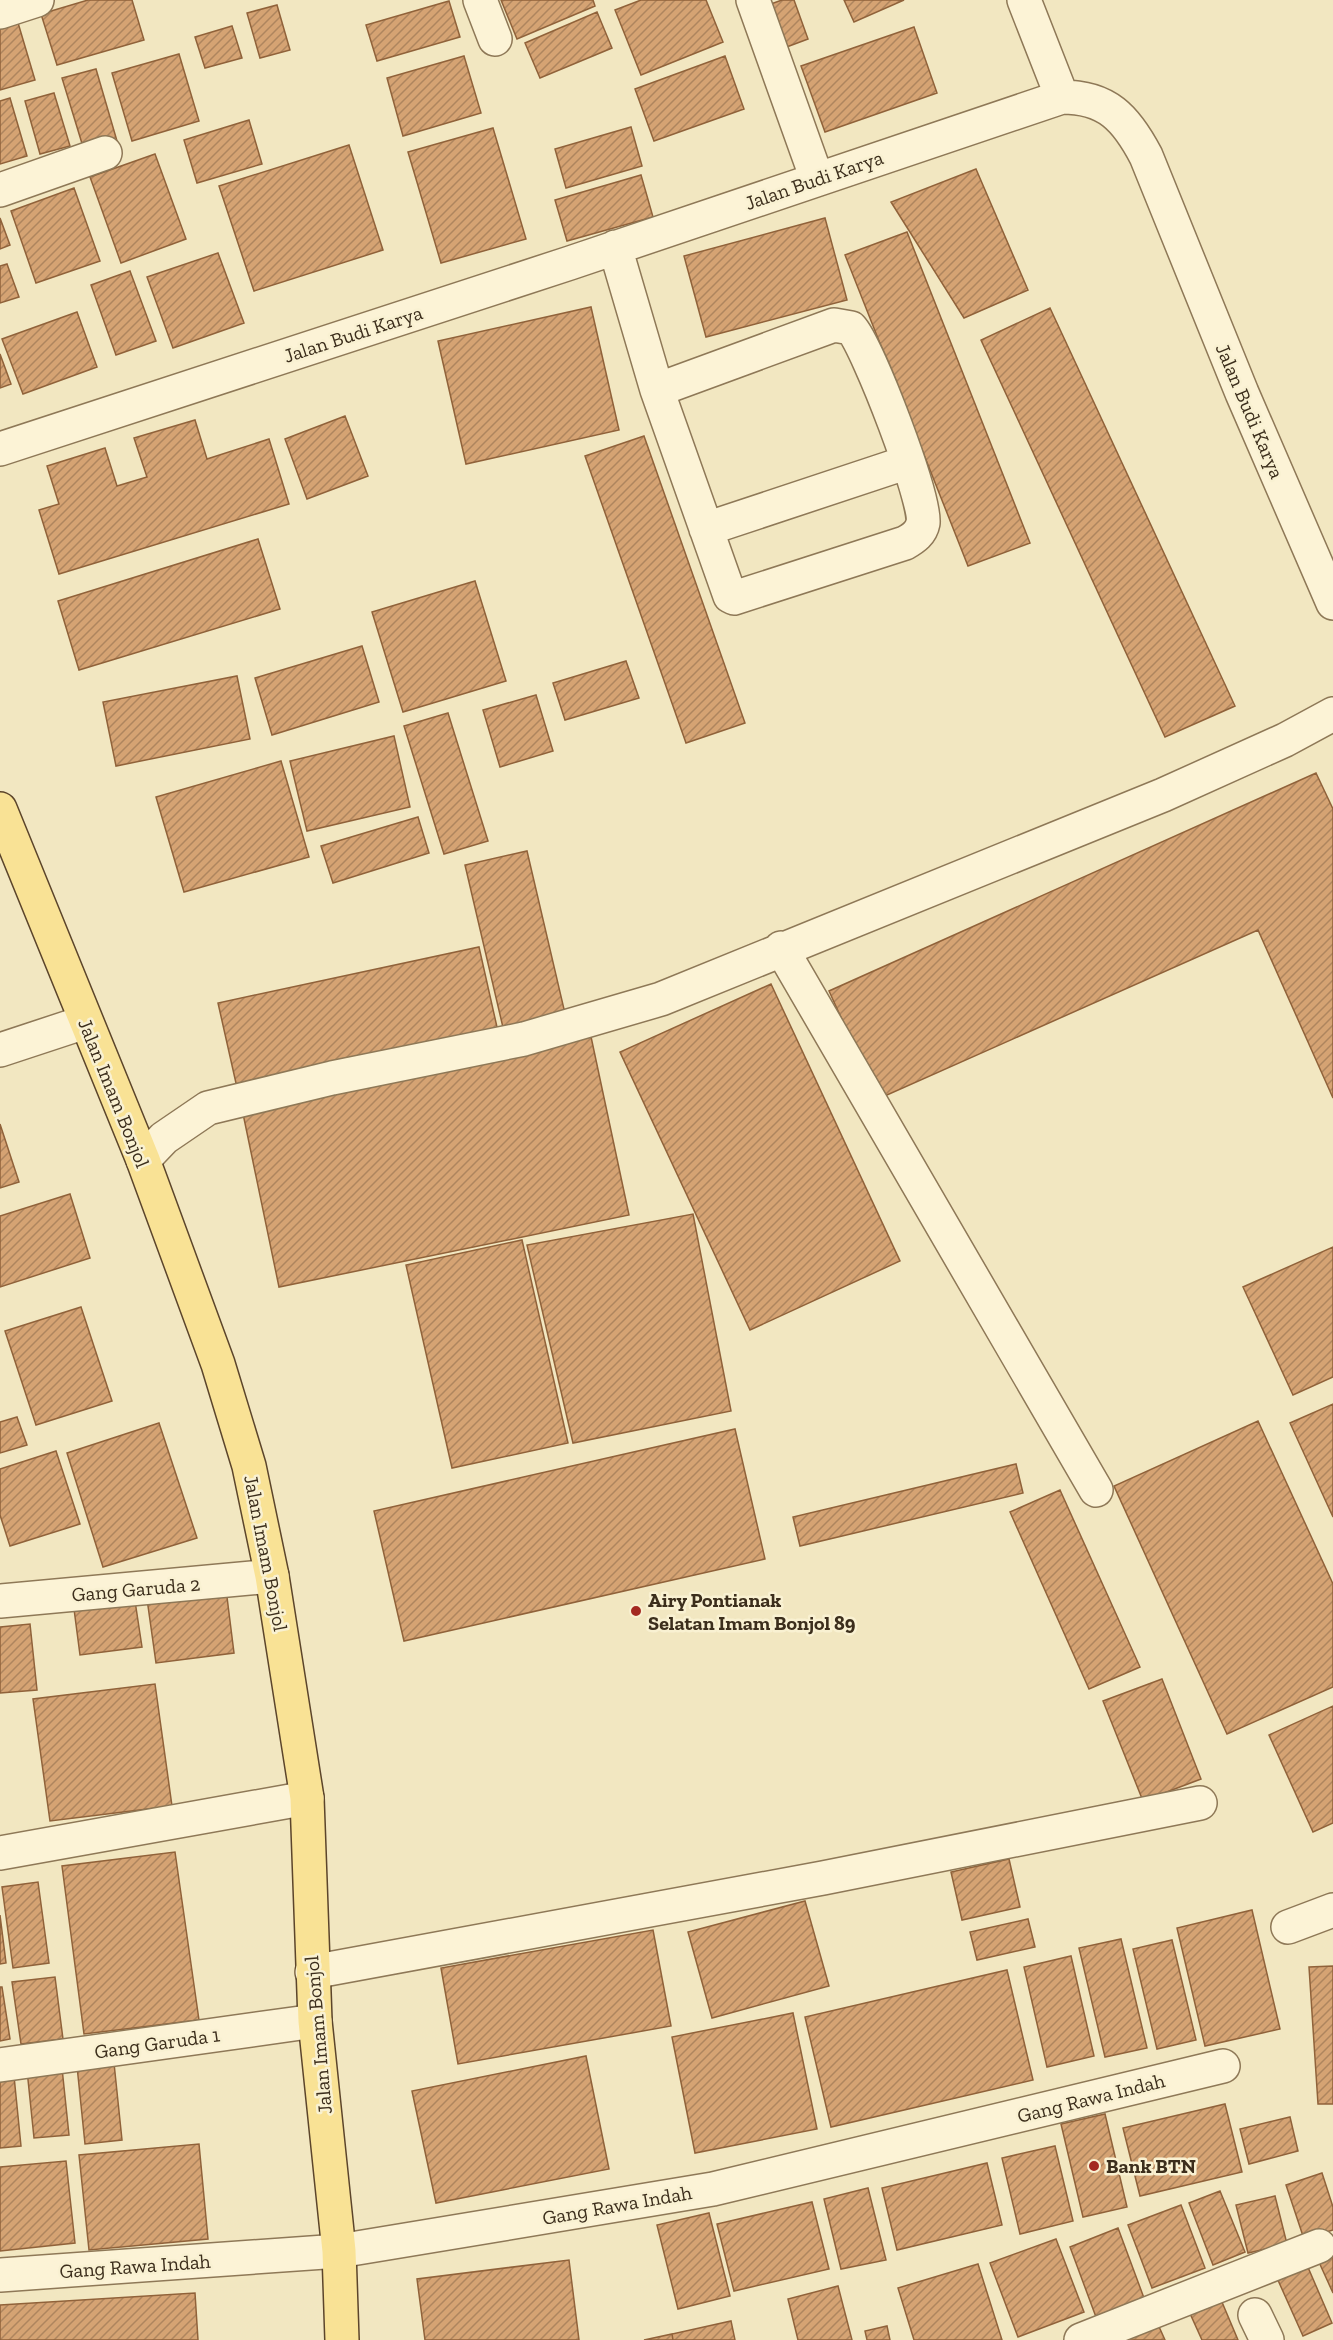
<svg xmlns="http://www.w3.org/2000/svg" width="1333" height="2340" viewBox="0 0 1333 2340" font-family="'Zilla Slab',serif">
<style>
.building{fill:url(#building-hatch);stroke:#90623a;stroke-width:1.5}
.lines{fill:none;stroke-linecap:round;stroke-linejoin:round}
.minor-casing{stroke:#8e7857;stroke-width:36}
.major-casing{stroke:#5c452b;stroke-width:36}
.minor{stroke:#fcf3d6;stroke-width:33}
.major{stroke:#f9e295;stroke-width:33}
.poi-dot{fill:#a42920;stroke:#f9f1d2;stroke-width:2}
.labels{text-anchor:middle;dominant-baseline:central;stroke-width:5;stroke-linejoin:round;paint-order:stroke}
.street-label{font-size:20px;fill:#3c2e1c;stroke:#f9f1d2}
.poi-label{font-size:20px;font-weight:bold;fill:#3c2e1c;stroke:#f9f1d2;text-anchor:start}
</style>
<defs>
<pattern id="building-hatch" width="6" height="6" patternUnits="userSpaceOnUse" patternTransform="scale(1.5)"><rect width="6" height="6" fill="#d5a373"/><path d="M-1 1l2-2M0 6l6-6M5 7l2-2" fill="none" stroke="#ae855e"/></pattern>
</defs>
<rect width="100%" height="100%" fill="#f2e7c1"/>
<!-- building -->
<path class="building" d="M88,0H132L144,40L57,65L41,14Z
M501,0H593L595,6L517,39Z
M641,0H706L723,42L641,75L615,10Z
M782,0H794L808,39L784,48L768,5Z
M844,0H904L854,22Z
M449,1L460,37L377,61L366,25Z
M277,5L290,50L260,58L247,13Z
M597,12L612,48L540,78L525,43Z
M16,16L35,80L0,90V20Z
M232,26L242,58L205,68L195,37Z
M914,27L937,93L825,132L801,66Z
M179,54L199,121L132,141L112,73Z
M464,56L481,113L403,136L387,78Z
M725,56L744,109L654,141L635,89Z
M96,69L117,141L84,150L62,78Z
M54,93L70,146L40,154L25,101Z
M10,98L27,156L0,164V101Z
M249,120L262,164L197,183L184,140Z
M631,127L642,166L566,188L555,149Z
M493,128L526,239L441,263L408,152Z
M349,145L383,250L254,291L219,186Z
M155,154L186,239L121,263L90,177Z
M976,169L1028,290L964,318L891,202Z
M641,175L653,217L567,241L555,200Z
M74,188L100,261L36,283L11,211Z
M0,218L10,245L0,249Z
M825,218L847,300L706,337L684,256Z
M907,232L1030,543L968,566L845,255Z
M218,253L244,323L173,348L147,277Z
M7,264L19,297L0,303V266Z
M130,271L156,341L116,355L91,285Z
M591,307L619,430L466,464L438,341Z
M1050,308L1235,706L1165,737L981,340Z
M77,312L97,367L23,394L2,339Z
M0,354L11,384L0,388Z
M345,416L368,476L307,499L285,439Z
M195,420L207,459L269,439L289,504L59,574L39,510L59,504L47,466L105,448L117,486L147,477L134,438Z
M644,436L745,723L686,743L585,456Z
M258,539L280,609L79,670L58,601Z
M475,581L506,681L403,712L372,612Z
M362,646L379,702L272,735L255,678Z
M626,661L639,698L565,720L553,683Z
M237,676L250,739L116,766L103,702Z
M536,695L553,751L500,767L483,710Z
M448,713L488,841L444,854L404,726Z
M394,736L410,807L307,831L290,761Z
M281,761L309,857L184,892L156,797Z
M1316,773L1333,809V1098L1258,930L878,1099L829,991Z
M418,817L429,853L333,883L321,846Z
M527,851L567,1022L505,1036L465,865Z
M479,947L499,1036L238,1092L218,1003Z
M771,984L900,1261L750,1330L620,1052Z
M590,1032L629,1215L279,1287L241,1104Z
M0,1124L19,1182L0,1188Z
M70,1194L90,1258L0,1287V1216Z
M693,1214L731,1411L573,1443L527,1245Z
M522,1240L568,1443L452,1468L406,1265Z
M1333,1247V1377L1293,1395L1243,1287Z
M81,1307L112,1401L36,1425L5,1331Z
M1333,1404V1517L1290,1423Z
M17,1417L27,1445L0,1453V1422Z
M1258,1421L1333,1584V1687L1227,1734L1114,1486Z
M159,1423L197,1538L103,1567L67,1453Z
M735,1429L765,1559L404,1641L374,1511Z
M56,1451L80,1524L10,1546L0,1515V1469Z
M1016,1464L1023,1493L800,1546L793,1517Z
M1060,1490L1140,1667L1089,1689L1010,1512Z
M226,1589L234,1653L156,1663L147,1599Z
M135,1601L142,1647L80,1655L74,1609Z
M30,1624L37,1690L0,1693V1627Z
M1162,1679L1201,1779L1143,1801L1103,1701Z
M155,1684L172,1806L50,1821L33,1699Z
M1333,1706V1823L1313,1832L1269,1735Z
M175,1852L199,2020L84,2034L62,1866Z
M1009,1859L1020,1907L962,1920L951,1872Z
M38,1882L49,1963L13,1968L2,1887Z
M805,1901L829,1986L712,2018L688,1932Z
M1252,1910L1280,2029L1205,2046L1177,1928Z
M0,1915L6,1963L0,1964Z
M1028,1919L1035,1947L977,1960L970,1932Z
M653,1930L671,2026L458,2064L441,1968Z
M1121,1939L1147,2048L1105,2057L1079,1948Z
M1172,1940L1196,2040L1157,2049L1133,1949Z
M1071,1956L1094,2056L1047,2067L1024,1967Z
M1333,1966V2104H1318L1309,1967Z
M1007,1970L1033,2080L831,2127L805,2017Z
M55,1977L63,2039L21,2044L12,1982Z
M0,1987H2L10,2039L0,2041Z
M793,2013L817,2129L695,2153L672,2037Z
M586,2056L609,2169L436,2203L412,2091Z
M114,2063L122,2140L85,2144L77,2066Z
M62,2068L69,2135L34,2138L27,2070Z
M14,2076L21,2146L0,2148V2077Z
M1225,2104L1242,2172L1140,2196L1123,2128Z
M1105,2114L1127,2207L1083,2217L1061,2124Z
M1290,2117L1298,2151L1249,2164L1240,2129Z
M199,2144L208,2239L89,2250L79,2155Z
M1055,2146L1073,2221L1020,2234L1002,2158Z
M66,2161L75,2243L0,2251V2167Z
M987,2163L1002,2225L897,2250L882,2188Z
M1322,2173L1333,2207V2230L1304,2239L1286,2185Z
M868,2188L886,2260L841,2269L824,2199Z
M1220,2191L1245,2252L1213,2265L1189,2203Z
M1275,2196L1287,2244L1248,2253L1236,2205Z
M812,2202L829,2269L734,2291L717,2224Z
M1181,2205L1205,2268L1152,2288L1128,2225Z
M709,2213L730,2296L678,2309L657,2225Z
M1118,2228L1144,2298L1096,2317L1070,2247Z
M1056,2239L1084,2312L1018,2337L990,2263Z
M1333,2254V2293L1318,2260Z
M569,2260L579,2340H425L417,2279Z
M978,2264L1002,2340H914L898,2288Z
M1307,2265L1332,2323L1303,2336L1277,2278Z
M838,2286L852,2340H798L788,2299Z
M195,2293L198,2340H0V2305Z
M1219,2295L1238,2340H1202L1188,2309Z
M1156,2320L1165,2340H1110Z
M731,2321L735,2340H673L672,2334Z
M887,2326L890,2340H867L865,2331Z
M672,2334L673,2340H644Z"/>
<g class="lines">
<!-- minor casing -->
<g class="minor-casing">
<path id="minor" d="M480,0L495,39
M753,0L817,179
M1024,0L1062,97
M0,12L37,0
M0,190L105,153
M615,247L657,390L730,596L734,598L905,543C914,538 921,533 923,523C927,501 868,346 851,328L834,325L657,390
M0,449L570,263L1062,97C1107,97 1126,118 1146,156L1242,393L1333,603
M706,529L908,462
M781,948L1096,1490
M0,1050L85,1022
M143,1160L164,1138L208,1108L332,1078L524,1039L661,999L1163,795L1285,740L1333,714
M0,1601L272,1576
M0,1853L307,1798
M1288,1927L1333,1910
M312,1972L823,1878L1200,1803
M0,2065L315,2021
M0,2275L339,2251L713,2189L1223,2066
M1255,2315L1267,2340
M1081,2340L1319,2246"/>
</g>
<!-- major casing -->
<g class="major-casing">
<path id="major" d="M0,809L143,1160L218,1364L249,1466L272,1576L307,1798L315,2021L339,2251L342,2340"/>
</g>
<!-- minor -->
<use href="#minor" class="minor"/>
<!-- major -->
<use href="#major" class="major"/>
</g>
<!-- markers -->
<g class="poi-dot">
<circle cx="636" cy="1611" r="6"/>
<circle cx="1094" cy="2166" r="6"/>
</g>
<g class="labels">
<!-- street labels -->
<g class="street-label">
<text transform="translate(814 180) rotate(-19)">Jalan Budi Karya</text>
<text transform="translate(353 334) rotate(-18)">Jalan Budi Karya</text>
<text transform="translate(1250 411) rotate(67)">Jalan Budi Karya</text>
<text transform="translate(114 1093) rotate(68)">Jalan Imam Bonjol</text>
<text transform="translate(266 1553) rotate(79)">Jalan Imam Bonjol</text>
<text transform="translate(136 1589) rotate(-5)">Gang Garuda 2</text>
<text transform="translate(318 2035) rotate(-95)">Jalan Imam Bonjol</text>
<text transform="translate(157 2043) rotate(-8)">Gang Garuda 1</text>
<text transform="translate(1091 2098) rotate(-14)">Gang Rawa Indah</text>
<text transform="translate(617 2205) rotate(-10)">Gang Rawa Indah</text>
<text transform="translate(135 2266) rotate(-4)">Gang Rawa Indah</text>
</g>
<!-- poi labels -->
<g class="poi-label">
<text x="648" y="1600">Airy Pontianak<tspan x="648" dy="23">Selatan Imam Bonjol 89</tspan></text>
<text x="1106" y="2166">Bank BTN</text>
</g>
</g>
</svg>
